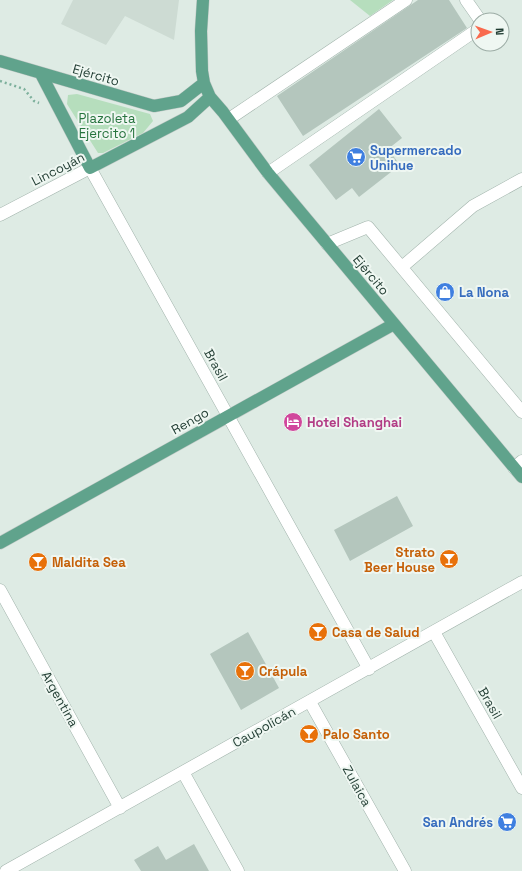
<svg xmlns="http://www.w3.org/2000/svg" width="522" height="871" viewBox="0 0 522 871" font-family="'Space Grotesk',sans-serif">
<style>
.built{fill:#cddbd3}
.green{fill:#b6debd}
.building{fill:#b4c6bd}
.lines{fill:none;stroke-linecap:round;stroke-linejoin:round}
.minor-casing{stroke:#a1b3ab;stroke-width:13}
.major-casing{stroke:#c0c8c5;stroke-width:13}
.path{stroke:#7db09c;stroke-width:2.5;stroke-dasharray:2 3;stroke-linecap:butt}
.minor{stroke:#fff;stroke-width:12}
.major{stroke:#60a38c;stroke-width:12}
.labels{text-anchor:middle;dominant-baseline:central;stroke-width:4;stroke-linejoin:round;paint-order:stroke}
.street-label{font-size:13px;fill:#1f3b31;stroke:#eff7f2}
.park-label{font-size:13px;fill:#27743e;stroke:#eff7f2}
.shop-label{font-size:13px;font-weight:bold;fill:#366cbe;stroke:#eff7f2;text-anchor:start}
.hotel-label{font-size:13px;font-weight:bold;fill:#b23c85;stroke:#eff7f2;text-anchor:start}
.food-label{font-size:13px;font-weight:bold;fill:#c56008;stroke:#eff7f2;text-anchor:start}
</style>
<rect width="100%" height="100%" fill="#deebe4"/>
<!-- built -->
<path class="built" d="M73,0H179L174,40L125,16L106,45L61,24Z"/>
<!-- green -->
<path class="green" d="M350,0H393L370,16Z
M77,94L150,114L153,121L143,133L103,153H98L67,104L68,95Z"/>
<!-- building -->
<path class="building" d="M418,0H449L467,28L303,136L277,96Z
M379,109L402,138L388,149L400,165L359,197L352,188L336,200L309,165Z
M397,496L413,526L350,561L334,530Z
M248,632L279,688L241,710L210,654Z
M194,844L209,871H141L134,860L158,846L166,860Z"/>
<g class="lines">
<!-- minor casing -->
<g class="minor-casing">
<path id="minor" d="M466,0L480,20
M229,119L406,0
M268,173L478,29
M0,215L90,168L369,669
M327,244L368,227L522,412
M402,267L473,206L522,179
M514,468L522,461
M0,590L120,808
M434,632L522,788
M310,702L405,871
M183,772L238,871
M6,871L522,582"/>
</g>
<!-- major casing -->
<g class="major-casing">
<path id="major" d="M203,0L201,31L202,71L204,83L210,97L223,112L268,173L522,477
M0,61L154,106L181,101L204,83
M41,74L90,168L188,117L210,97
M0,543L394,324"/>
</g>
<!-- path -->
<path class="path" d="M0,81L24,89L34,101L39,103"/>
<!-- minor -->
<use href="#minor" class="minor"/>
<!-- major -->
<use href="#major" class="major"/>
</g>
<!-- icons -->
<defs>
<g id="supermarket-disc" transform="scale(1)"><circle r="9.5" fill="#3f7fe0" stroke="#eff7f2"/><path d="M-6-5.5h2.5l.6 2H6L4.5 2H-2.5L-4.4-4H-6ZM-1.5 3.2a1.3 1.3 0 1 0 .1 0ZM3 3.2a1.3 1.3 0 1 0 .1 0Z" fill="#fff"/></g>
<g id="shop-disc" transform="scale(1)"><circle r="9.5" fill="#3f7fe0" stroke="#eff7f2"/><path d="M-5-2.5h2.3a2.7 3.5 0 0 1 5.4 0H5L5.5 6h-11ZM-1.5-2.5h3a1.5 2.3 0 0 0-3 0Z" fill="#fff"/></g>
<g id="hotel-disc" transform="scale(1)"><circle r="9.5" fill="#d1479c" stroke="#eff7f2"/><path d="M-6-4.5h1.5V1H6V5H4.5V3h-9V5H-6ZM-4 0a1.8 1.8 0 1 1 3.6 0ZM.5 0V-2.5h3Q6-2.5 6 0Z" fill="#fff"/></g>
<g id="bar-disc" transform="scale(1)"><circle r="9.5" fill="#e8710a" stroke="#eff7f2"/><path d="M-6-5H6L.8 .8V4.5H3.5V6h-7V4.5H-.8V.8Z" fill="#fff"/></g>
</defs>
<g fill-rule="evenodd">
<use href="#supermarket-disc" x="356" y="157"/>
<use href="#shop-disc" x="445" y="292"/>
<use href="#hotel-disc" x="293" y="422"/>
<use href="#bar-disc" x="449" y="559"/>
<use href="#bar-disc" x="38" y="562"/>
<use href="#bar-disc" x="318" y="632"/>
<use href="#bar-disc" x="245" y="671"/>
<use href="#bar-disc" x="309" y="734"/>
<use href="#supermarket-disc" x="507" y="822"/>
</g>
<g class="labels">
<!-- street labels -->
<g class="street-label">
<text transform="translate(96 75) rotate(16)">Ejército</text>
<text transform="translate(58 169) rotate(-27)">Lincoyán</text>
<text transform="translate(371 275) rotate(50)">Ejército</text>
<text transform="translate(216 365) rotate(61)">Brasil</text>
<text transform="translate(190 421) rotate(-29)">Rengo</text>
<text transform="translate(60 699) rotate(61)">Argentina</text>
<text transform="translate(490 703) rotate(60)">Brasil</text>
<text transform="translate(264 727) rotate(-29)">Caupolicán</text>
<text transform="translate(357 786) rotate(61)">Zulaica</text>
</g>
<!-- park labels -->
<g class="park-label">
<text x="107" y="118">Plazoleta<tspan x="107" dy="15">Ejercito 1</tspan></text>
</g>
<!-- shop labels -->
<g class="shop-label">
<text x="370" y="150">Supermercado<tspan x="370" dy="15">Unihue</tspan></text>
<text x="459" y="292">La Nona</text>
<text x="493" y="822" text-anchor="end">San Andrés</text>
</g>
<!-- hotel labels -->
<g class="hotel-label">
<text x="307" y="422">Hotel Shanghai</text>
</g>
<!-- food labels -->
<g class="food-label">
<text x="435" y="552" text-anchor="end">Strato<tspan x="435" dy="15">Beer House</tspan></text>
<text x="52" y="562">Maldita Sea</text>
<text x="332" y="632">Casa de Salud</text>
<text x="259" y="671">Crápula</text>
<text x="323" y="734">Palo Santo</text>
</g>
</g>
<!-- north arrow -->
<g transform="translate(490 32) rotate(88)"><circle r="19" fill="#eff7f2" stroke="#9caca5"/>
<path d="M0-3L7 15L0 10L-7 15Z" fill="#f96a4e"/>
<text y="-6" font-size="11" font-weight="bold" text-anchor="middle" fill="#1f3b31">N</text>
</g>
</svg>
